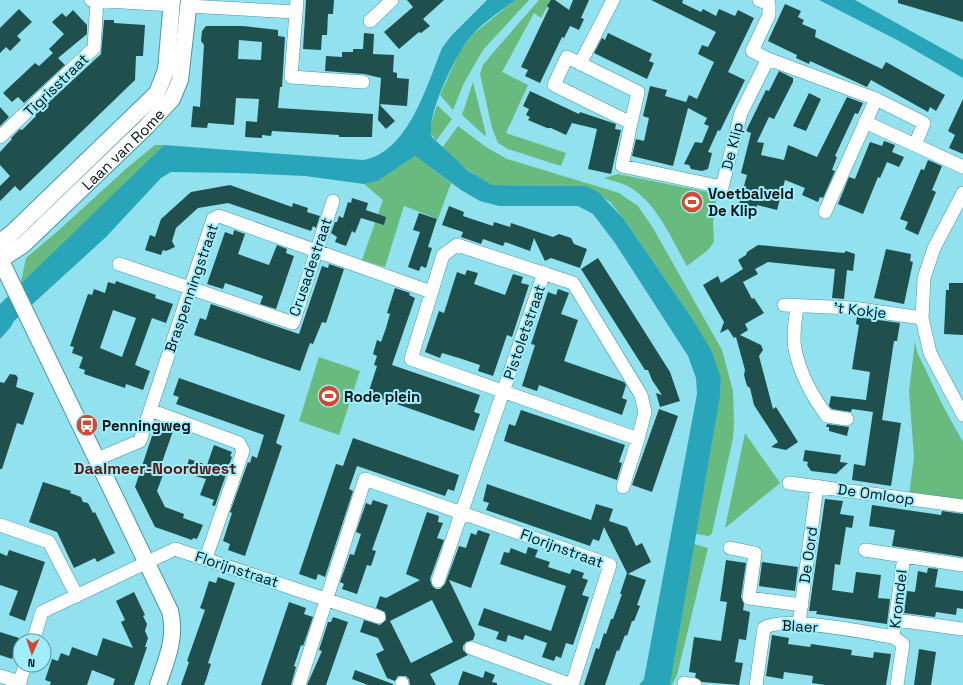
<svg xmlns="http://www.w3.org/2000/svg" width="963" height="685" viewBox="0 0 963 685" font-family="'Space Grotesk',sans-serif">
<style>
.green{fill:#69ba7e}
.water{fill:#28a5b9}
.building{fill:#1f504e;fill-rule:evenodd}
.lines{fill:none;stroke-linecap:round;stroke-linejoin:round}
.minor-casing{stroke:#4795a3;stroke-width:14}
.tertiary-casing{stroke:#4795a3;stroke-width:18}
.minor{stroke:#fff;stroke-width:13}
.tertiary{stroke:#fff;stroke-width:16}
.labels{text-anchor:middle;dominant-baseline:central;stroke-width:4;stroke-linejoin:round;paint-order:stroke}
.street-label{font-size:15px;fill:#001115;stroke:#9feefd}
.poi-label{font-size:15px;font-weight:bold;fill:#001115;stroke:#9feefd;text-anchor:start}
.neighbourhood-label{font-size:16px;font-weight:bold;fill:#59160d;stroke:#9feefd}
</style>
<rect width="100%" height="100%" fill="#92e1ef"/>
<!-- green -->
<path class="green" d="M515,0H529L483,50L464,83L453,110L440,95L459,53L472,35Z
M539,0H551L541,18L534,13L502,72L528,85L506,133L566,153L561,166L508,149L498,143L492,128L480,74L483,65L492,54Z
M473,82L486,134L485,136L462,115Z
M437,105L452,119L436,141L429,130Z
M458,126L486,147L507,159L619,193L638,206L653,228L722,350L733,391L734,424L733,438L712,533L709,536L696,534L720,397L721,378L692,318L623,218L610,202L586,186L492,185C472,176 458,162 442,148Z
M155,145H164L22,285L21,282L26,258L59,230L128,167Z
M415,156L451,183L438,219L404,206L385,267L362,260L383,200L364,184L378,181Z
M618,174L717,194L713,223L714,242L708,250L687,266C672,240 658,206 633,189C624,183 613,181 604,178Z
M915,342L917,352L943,406L963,442V504L909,496L914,457L909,391Z
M319,357L360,371L339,435L299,421Z
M745,433L780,483L725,528Z
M694,544L708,548L677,675L672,685H670Z"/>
<!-- water -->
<path class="water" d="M487,0H515C501,11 484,22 472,35C458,50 424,118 432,137L468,171L492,185L586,186L598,192L623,218L692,318L712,352L721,378L720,397L670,685H639L644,679L697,394L696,378L688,356L615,243L593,214L578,206H499L480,201L461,190L415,156L378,181L364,184L305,176L236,173L171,172L161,178L106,237L14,321L10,328L0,339V304L164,145L363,160C408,153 427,85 442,48L451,36Z
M819,0H855L963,60V78L899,41Z"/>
<!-- building -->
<path class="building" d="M306,0H334L333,14H328L327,35H322L321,50L303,49Z
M407,0H444L423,19L430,26L421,33L419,32L399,49L384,32L413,7Z
M551,0H555L569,10L573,0H589L581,18L584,19L579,30L570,26L564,38L562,37L540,83L525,76L528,70L521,67L549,8L547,6Z
M651,0H683L682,3L701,12L703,9L716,16L719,9L735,16L738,10L754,18L728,72L745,80L720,131L718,130L708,152L712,153L708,169L702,171L691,169L689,165L684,164L695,142L702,143L709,126L704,124L707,118L688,108L673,166L632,156L636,139L644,141L649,118L643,116L650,86L667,90L665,96L686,102L689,95L697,99L714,62L698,54L702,45L708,47L716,32Z
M898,0H963V22L898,3Z
M785,4L801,11L798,17L804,20L802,24L816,30L815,37L882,69L886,62L945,95L936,111L930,107L928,112L871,80L867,87L810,61L809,64L796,58L797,55L768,41Z
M19,9L32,22L17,36L21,40L10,51L6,47L0,53V28Z
M73,10L87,25V34L58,58L65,65L24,103L18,97L12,102L3,93L35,63L39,66L53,53L49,49L64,34L52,22L62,13L66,17Z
M104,20H114V23L145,25L143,56H136L135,80L20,191L15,186L0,201V186L10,176L0,165V152L12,139L11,138L20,129L22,130L36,116L35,115L101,54Z
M206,26H243L278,30V36L285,37L282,87H280L278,108L373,114L372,137H339V135L272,131L271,136L262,135V138L245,137L246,121L257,122L259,99L236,98L234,125L208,123L207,128L191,127L193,106L200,107L204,45L201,41L202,31ZM239,40L262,42L261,60L238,59Z
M364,33L374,34L373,54L394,55L393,72L397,73V78L409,79L407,106L379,104L395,121L386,129L378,120L381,78L364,74L325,71L326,56L342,57V52H353V49H363Z
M608,33L652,54L649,61L654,63L647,79L594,53L602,38L605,40Z
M779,71L793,78V82L774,119L769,117L757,142L764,143L761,155L784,160L788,145L817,157L847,97L863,103L858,114L855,113L835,156L837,157L832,170L835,171L823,198L820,197L818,202L802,195L805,188L785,180L777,210L757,205L756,212L738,208L747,175L741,173L751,133L746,131L766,90L769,91Z
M530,91L579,114L580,112L616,124L615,129L621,130L611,174L588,169L597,129L572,123L566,135L551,128H547L528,120L530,117L526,115L529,109L523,106Z
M809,93L821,99L806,131L793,126Z
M963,99V154L949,148L955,135L948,131Z
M0,107L9,117L0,126Z
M884,141L895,145L892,152L904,157L899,167L887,162L880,178L878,177L863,214L838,204L849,177L855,179L870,142L882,146Z
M928,160L942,166L932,190L936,192L918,235L905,229L908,222L900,219L921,169L924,170Z
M230,185L292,207L293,203L308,208L307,212L320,216L316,228L313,226L311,231L228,203L198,208L176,228L172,241L175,247L166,251L163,250L161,255L145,250L150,235L155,237L161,219L191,192Z
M352,198L368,203L366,210L386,217L384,225L361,218L355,233L352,231L346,246L335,242L337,237L331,233L335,222H337L339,216L343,218L348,202L351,203Z
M449,206L464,212L463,216L493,226L494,222L510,227L511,223L553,237L559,234L571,238L574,244L587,249L580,268L551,258L545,261L534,238L530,251L505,242L503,246L483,239L481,244L461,237L463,232L442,225Z
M419,213L437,219L428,247L432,248L426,268L421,266L419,271L408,267L420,232L413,230Z
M234,230L245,234L238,254L269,265L277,245L287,249L286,253L294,256L276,309L260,304L263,296L225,283L223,289L207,284L225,232L233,235Z
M758,245L844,253L846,251L855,254L853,271L847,270L844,299L832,298L835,269L768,262L755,269L758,274L743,282L752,299L754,298L764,313L745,324L748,330L740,335L761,345L763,350L759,356L773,409L776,407L798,442L786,450L771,447L778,442L754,405L750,388L747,386L744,375L745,370L736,337L734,338L728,329L720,333L724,322L703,285L718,276L721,283L743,269L738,260L746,255L747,252Z
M886,249L911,254L910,261L913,262L904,304L874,298Z
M598,258L670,372L680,401L660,407L656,393L662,395L652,380L648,370H645L581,269Z
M329,264L344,269L326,323L322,322L313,344L310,343L300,371L194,335L200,318L206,320L211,304L299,334L322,266L328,268Z
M467,270L478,273L474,284L505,295L513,274L523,277L521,283L529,285L512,337L507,335L493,376L478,371L480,365L459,358L442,353L440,358L425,352L439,311L444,313L457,272L465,275Z
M116,281L156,295L155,298L173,304L166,323L152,318L135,365L150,371L143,390L126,384L125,388L84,374L85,370L79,368L83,357L72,353L74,347L70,346L88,294L92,295L94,289L105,293L108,282L115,284ZM113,310L136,318L122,357L100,348Z
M949,283H963V335L944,334L946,290H949Z
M395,288L410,293L409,295L415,298L392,365L480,395L474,412L480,414L474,431L368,394L377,366L374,365L377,356L373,354L377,340L381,342L386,328L390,314L387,313Z
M558,289L569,293L561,314L578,320L564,361L624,382L626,385L622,398L627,400L622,415L539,385L537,391L522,386L535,345L531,344L548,292L556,295Z
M857,317L900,323L897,341H894L882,420L901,423L891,486L852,480L854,464L865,466L873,412L852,409L851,412L832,409L829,406L831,396L866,400L870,372L852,369L859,325L856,324Z
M10,374L16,375L18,378L16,387L34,393L23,425L17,423L2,469H0V382L4,383Z
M179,378L285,415L276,443L282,446L245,556L228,550L230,544L223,541L232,513L230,512L248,462L250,463L252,456L257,458L264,435L176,404L179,397L173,395Z
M659,409L678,416L652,492L632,485Z
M521,410L625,445L619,462L622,463L617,480L504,441L509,424L515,426Z
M827,424L849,427L847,436L829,431V427H826Z
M158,426L173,431L159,471L164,472L157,491L165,507L184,514L183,518L203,525L197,539L193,538L192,540L155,527L135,487L154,430L156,431Z
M353,438L459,475L454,491L448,489L445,496L357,466L349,489L353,491L325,577L318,574L316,580L299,574L336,464L343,466Z
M214,445L232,452L230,456L232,457L215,506L212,505L214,500L200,495L206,479L185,473L189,459L207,465Z
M805,450L841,455L840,462L848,463L836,474L811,471L807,465L808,462L803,461Z
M43,482L71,491L70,493L81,497L83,502L88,503L93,513L95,512L115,553L97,562L95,558L74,568L57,532L29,522Z
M487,484L591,520L596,504L613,509L609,521L627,527L636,546L642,543L651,562L628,574L646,580L637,605L640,606L634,621H632L627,636L625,635L619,651L617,650L605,685H584L596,648L599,649L604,633L606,634L611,619H613L622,594H620L627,573L604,527L599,541L593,539L590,546L486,510L489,503L483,501Z
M825,499L843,501L840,514L854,516L852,528L846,527L840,565L835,564L832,590L853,593L856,572L881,575L878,598L890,599L887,624L816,614L817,611H809Z
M373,500L388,505L372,550L376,551L371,566L367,565L357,594L342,589L344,584L340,582L350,554L354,555L361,534L356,532L366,503L371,505Z
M872,505L941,515L942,511L963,514V557L892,546L895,530L869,526Z
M427,512L439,516L438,522L443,523L437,538L444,540L430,579L432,586L436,589H440L445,584L459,546L466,548L471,533L476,535L478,530L490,534L471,588L449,580L475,634L473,640L466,642L463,646V650L468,655L430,674L436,685H410L409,679L406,676H398L395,681L387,678L376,654L384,650L378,638L360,632L364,620L380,625L386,620L385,612L376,608L380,596L386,598L420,580L406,574ZM432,600L453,642L411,663L390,621Z
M528,547L538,550L535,557L550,562L548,567L570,574L572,569L584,573L582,578L588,580L582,595L589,597L573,645L566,643L561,658L556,656L554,661L542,657L547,643L525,635L523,640L508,635L506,642L496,639L499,632L478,625L484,608L551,631L566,586L500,564L504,552L509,553L511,548L526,554Z
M9,550L45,562L25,621L9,615L18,591L0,585V553L7,556Z
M726,560L746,563L741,597L744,604L743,610L750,612L746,640L739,639L735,662L743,663L739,685L702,682L695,677L696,673L689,672L694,637L721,641L727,602L720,601Z
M762,562L798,567L795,591L759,586Z
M928,568L938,569L935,587L963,591V609L957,608L956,615L936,612L935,617L904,613L907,591L915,592L918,571L927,573Z
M218,577L235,583L208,663L211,664L206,680L204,685H181L189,662L187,661L205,610L200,608L204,597L209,581L216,583Z
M134,592L145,615L143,616L147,624L145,631L148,638L145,647H147L134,685H113L115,679L92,670L87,685H50L51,682L45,680L52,659L58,661L61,653L69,656L72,647L97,656L103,638L133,648L121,622L125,620L116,601Z
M289,602L306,608L304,614L313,617L303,646L301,645L294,666L296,667L291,685H261Z
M333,617L348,622L326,685H307L322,651L319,650L328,622H331Z
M0,632L19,638L12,659L0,655Z
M772,635L789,638L788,644L810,647L811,644L852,650L851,655L873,658L874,652L891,654L886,685H826L812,683L813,676L784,672L783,679L766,676Z
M919,649L936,652L931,685H914Z
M355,670L393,684V685H368L352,679Z
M463,671L483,678L485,671L495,675L492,682L497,683V685H458Z"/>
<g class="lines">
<!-- minor casing -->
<g class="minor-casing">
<path id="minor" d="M91,0L172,5
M297,0L291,77L363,82
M759,0L769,4V15L752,51L768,59L876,99L924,123L915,145
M188,6L296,12
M370,21L392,0
M580,64L613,0
M865,122L963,167
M631,123L638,92L567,57L554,85L631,123L622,166L722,187L741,113L768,59
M0,137L94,48L97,0
M963,193L934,248L924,278L922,318L930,353L963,415
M825,212L876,99
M457,245L573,283L641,395L645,412L638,439L411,359L443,255Z
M119,264L293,323L333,201
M784,305L852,308L922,318
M797,305C796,318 792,335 795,349C800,374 812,396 827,416L847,419
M150,410L239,443L243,451L206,558
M97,459L140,441L213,219L219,216L431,292
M789,483L963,506
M623,487L638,439
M0,525L49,542L77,596
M730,548L755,553L749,598L802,605
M865,550L963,565
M438,581L544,273
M896,620L963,629
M799,623L817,486
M33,641L42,612L175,549L379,617
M471,648L572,685
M0,676L20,682
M684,683L695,685
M19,685L25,665
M299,685L365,479L610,565L572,685
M402,685V683
M756,685L764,628C783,615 868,633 893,637
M897,685L903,644L893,637L904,556"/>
</g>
<!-- tertiary casing -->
<g class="tertiary-casing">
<g id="tertiary">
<path d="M0,242L12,233L157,93L166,70L172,0"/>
<path d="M0,259L170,611C177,637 166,661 158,685"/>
<path id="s1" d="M0,260L23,245L146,127L172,99L180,80L189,0"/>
</g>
</g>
<!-- minor -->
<use href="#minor" class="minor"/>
<!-- tertiary -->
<use href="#tertiary" class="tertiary"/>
</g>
<!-- icons -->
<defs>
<g id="stadium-disc" transform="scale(1.15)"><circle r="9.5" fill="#d34733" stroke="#9feefd"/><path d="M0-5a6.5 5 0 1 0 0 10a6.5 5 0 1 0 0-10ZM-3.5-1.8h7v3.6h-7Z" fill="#fff"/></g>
<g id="bus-disc" transform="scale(1.15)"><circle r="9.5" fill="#d34733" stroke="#9feefd"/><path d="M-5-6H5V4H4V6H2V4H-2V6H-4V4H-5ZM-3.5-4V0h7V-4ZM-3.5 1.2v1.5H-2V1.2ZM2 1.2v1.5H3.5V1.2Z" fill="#fff"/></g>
</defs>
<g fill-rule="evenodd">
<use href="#stadium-disc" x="692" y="202"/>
<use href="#stadium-disc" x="329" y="396"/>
<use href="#bus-disc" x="87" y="425"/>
</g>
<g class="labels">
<!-- street labels -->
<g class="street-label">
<text transform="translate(56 85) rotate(-44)">Tigrisstraat</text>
<text transform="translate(732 146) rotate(-76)">De Klip</text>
<text stroke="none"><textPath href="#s1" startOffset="166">Laan van Rome</textPath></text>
<text transform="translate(310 267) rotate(-71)">Crusadestraat</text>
<text transform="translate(191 288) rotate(-71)">Braspenningstraat</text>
<text transform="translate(860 310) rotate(6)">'t Kokje</text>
<text transform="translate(524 332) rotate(-71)">Pistoletstraat</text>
<text transform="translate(876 494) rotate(8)">De Omloop</text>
<text transform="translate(562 548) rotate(20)">Florijnstraat</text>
<text transform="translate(808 555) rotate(-82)">De Oord</text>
<text transform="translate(237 569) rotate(18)">Florijnstraat</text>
<text transform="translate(898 599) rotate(-83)">Kromdel</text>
<text transform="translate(800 626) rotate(3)">Blaer</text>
</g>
<!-- poi labels -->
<g class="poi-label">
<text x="708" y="193">Voetbalveld<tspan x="708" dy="17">De Klip</tspan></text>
<text x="344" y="396">Rode plein</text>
<text x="102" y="425">Penningweg</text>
</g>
<!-- neighbourhood labels -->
<g class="neighbourhood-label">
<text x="155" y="468">Daalmeer-Noordwest</text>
</g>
</g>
<!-- north arrow -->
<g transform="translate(32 653) rotate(183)"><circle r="19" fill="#9feefd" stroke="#5f96a0"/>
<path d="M0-3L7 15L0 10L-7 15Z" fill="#d34733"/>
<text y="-6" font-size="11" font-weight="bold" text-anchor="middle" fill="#001115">N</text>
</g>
</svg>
